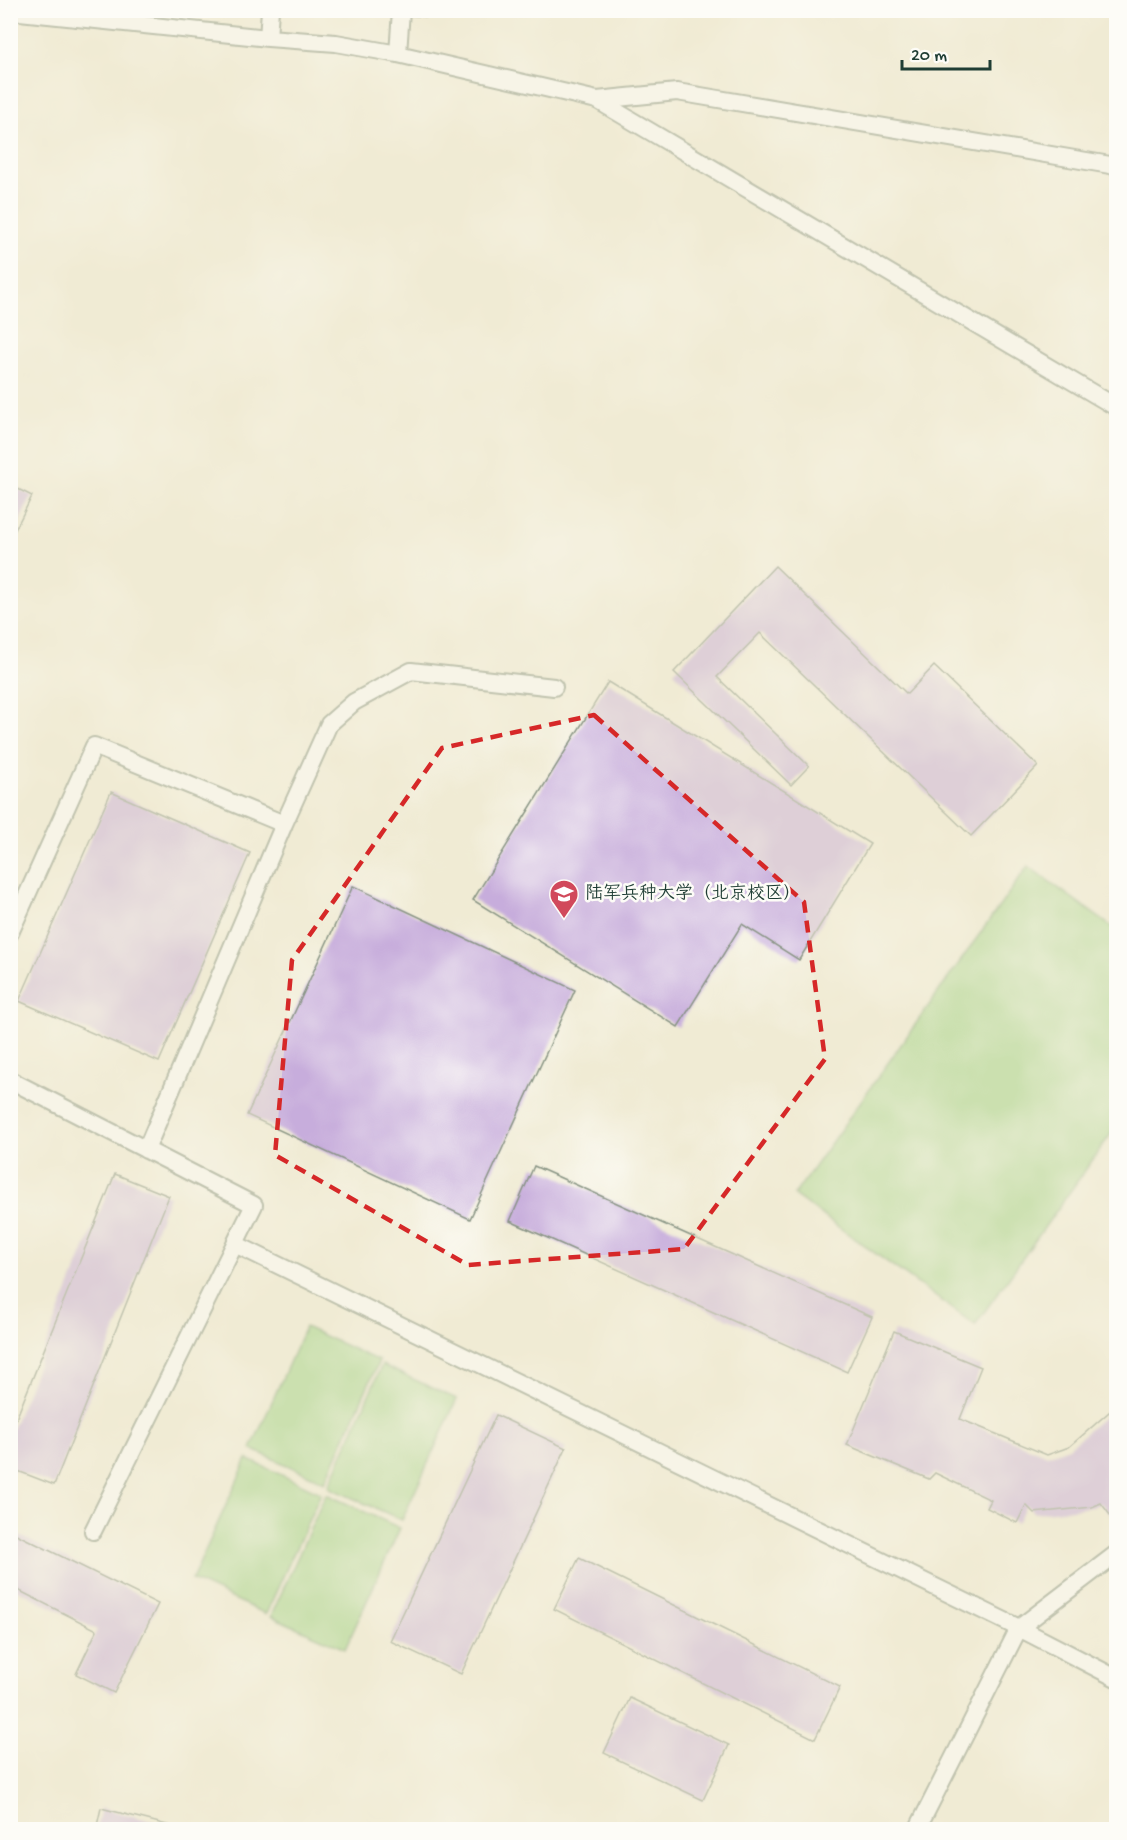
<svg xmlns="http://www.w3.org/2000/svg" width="1127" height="1840" viewBox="0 0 1127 1840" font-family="'Gochi Hand','LXGW WenKai TC',sans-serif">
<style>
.pitch{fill:#9ed384;stroke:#5e885c;stroke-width:1.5}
.building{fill:#c7addc}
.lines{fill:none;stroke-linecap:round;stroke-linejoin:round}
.lane-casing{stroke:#889484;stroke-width:20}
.lane{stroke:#fff;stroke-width:16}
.marked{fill:none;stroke:#d62828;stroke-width:4.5;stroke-dasharray:12 8;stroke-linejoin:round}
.labels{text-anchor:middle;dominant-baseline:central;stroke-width:5;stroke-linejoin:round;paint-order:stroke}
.poi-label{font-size:18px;fill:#1f3d34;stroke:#fdfcf7;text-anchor:start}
</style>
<rect width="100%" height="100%" fill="#fdfcf7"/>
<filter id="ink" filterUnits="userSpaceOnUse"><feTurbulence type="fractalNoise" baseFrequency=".0167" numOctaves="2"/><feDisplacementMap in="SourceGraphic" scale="12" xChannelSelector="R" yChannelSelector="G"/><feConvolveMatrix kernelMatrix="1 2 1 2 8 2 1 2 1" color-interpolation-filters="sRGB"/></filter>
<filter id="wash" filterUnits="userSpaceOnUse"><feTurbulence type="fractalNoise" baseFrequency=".008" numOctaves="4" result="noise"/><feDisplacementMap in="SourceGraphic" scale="24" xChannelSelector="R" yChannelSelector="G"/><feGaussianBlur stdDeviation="1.35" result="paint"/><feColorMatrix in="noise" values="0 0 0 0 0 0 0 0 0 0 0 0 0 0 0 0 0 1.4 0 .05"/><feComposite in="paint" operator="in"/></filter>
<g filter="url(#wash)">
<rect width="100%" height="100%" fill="#f0ebd4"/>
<!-- pitch -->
<path class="pitch" d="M1028,866L1116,930V1127L975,1325L794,1195Z
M305,1327L379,1361L325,1482L251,1449Z
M382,1365L457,1399L402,1520L328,1487Z
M247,1459L321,1493L266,1614L192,1580Z
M326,1494L400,1528L345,1649L271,1616Z"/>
<g id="blocks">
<!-- building -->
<path class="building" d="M377,10H458L457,20L377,12Z
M10,485L32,496L10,540Z
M775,566L907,694L934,666L1038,766L971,836L760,633L717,677L809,766L791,785L674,672Z
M608,682L870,844L799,960L742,924L678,1027L473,900Z
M111,792L250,853L159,1062L19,1001Z
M353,886L575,990L470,1219L247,1115Z
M534,1166L872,1317L847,1372L510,1221Z
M115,1174L169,1196L54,1485L10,1468V1434Z
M894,1331L981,1367L960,1419L1047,1455L1069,1447L1116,1406V1510L1110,1515L1101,1503L1092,1507L1034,1513L1026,1505L1017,1523L987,1508L991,1500L935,1473L929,1479L847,1445Z
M496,1415L566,1448L461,1674L390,1641Z
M10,1531L158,1604L114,1693L76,1674L97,1630L10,1586Z
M579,1558L840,1687L815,1739L554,1609Z
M630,1698L729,1745L703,1800L604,1753Z
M101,1808L183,1829V1830H96Z"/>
</g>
</g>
<g filter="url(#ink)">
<use href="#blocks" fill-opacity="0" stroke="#889484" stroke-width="1.5"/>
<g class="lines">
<!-- lane casing -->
<g class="lane-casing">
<path id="lane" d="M10,11L268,38L336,43L398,54L597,100L1116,407
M268,38L270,10
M398,54L401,10
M597,100L677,92L1116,166
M10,933L94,746L284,824
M10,1080L254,1205L93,1531
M146,1150L284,824L329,724L354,702L411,671L554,687
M235,1244L1019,1628L1116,1678
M917,1830L1019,1628L1116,1554"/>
</g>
<!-- lane -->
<use href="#lane" class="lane"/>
</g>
</g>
<!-- marked area -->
<path d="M0 0H1127V1840H0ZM594,715L804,902L825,1059L684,1249L468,1265L275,1155L292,960L442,748Z" fill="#f0ebd4" fill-opacity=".55" fill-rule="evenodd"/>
<path class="marked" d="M594,715L804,902L825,1059L684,1249L468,1265L275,1155L292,960L442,748Z"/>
<!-- icons -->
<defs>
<g id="university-pin" transform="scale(1.5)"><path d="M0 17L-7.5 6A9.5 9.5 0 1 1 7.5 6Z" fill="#d1495b" stroke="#fdfcf7"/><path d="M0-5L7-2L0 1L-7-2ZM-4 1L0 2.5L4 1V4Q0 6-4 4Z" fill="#fff"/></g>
</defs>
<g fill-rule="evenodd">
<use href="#university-pin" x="564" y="894"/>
</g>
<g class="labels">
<!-- poi labels -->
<g class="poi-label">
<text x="585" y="894">陆军兵种大学（北京校区）</text>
</g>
</g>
<!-- margin -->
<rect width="1127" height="1840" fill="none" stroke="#fdfcf7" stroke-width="36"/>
<!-- scale -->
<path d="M902 60v9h88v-9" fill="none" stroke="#1f3d34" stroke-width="3"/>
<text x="911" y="60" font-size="18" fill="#1f3d34" stroke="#fdfcf7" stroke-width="4.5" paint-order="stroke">20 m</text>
</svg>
